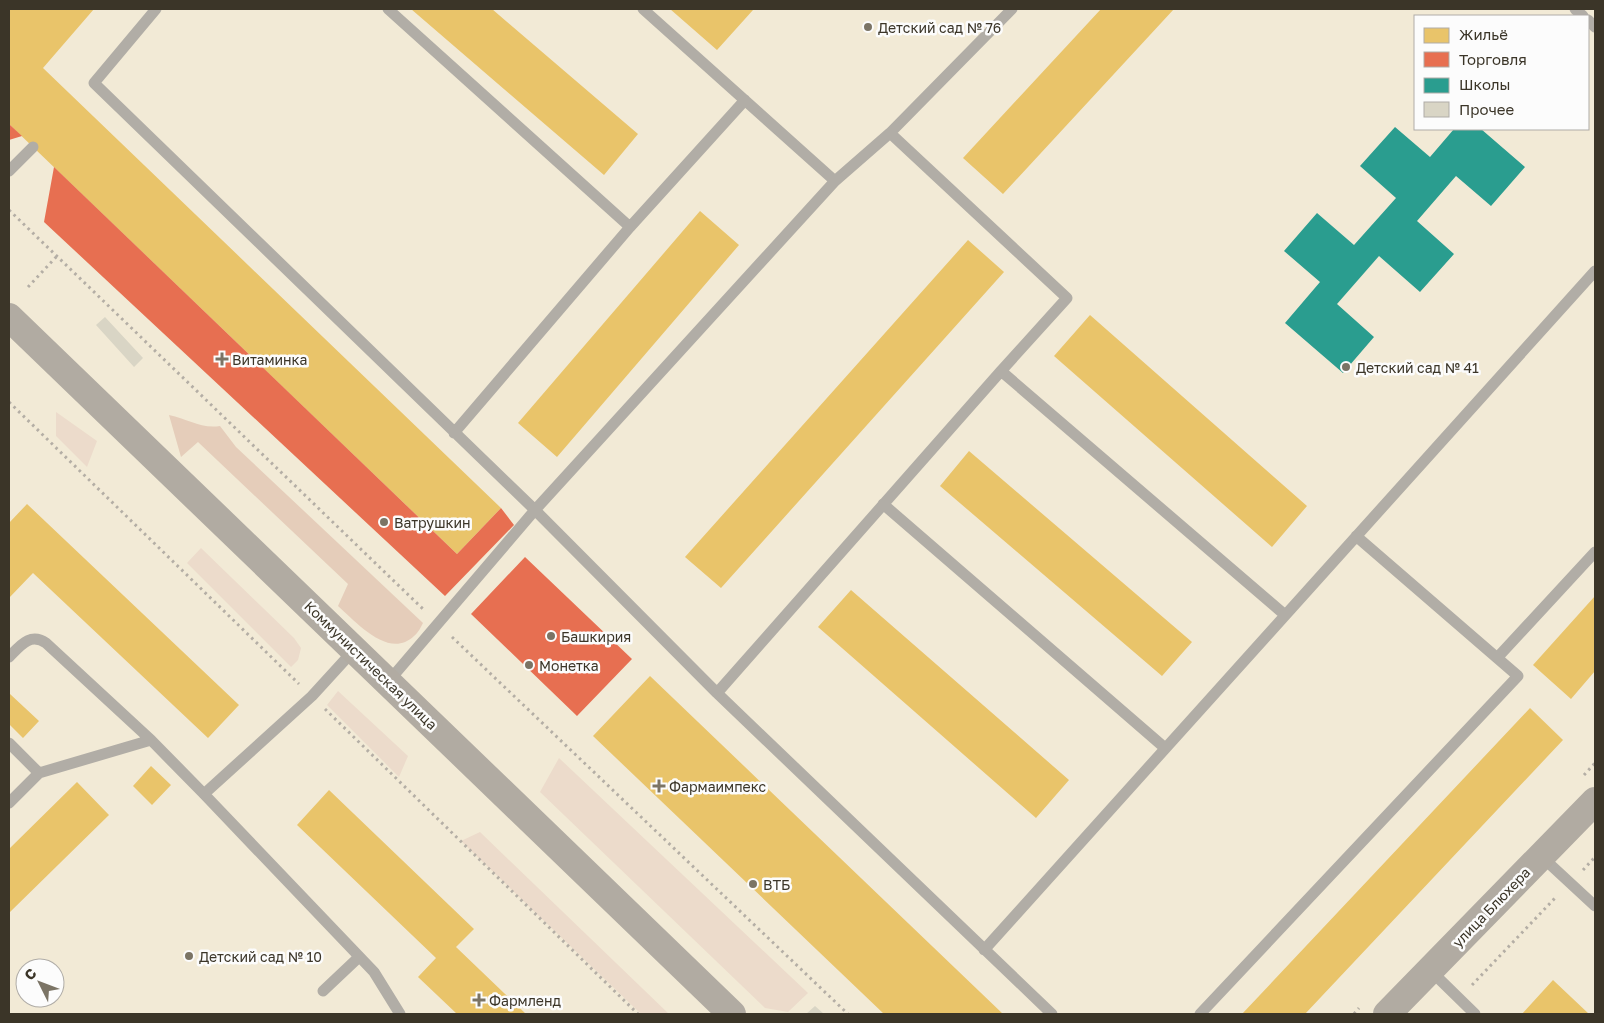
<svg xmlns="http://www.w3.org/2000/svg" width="1604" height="1023" viewBox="0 0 1604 1023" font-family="'Golos Text',sans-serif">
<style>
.green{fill:#ecdbcb}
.forest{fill:#e5cdba}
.homes{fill:#e9c46a}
.shops{fill:#e76f51}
.schools{fill:#2a9d8f}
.building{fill:#d9d5c5}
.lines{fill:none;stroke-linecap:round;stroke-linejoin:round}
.path{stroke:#b4aea5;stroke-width:3;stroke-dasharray:2.5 4;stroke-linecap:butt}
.lane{stroke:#b1ada6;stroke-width:11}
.secondary{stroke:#b1aba2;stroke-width:28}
.poi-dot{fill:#7b7465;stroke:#fcfcfc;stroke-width:2}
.labels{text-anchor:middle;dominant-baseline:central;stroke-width:5;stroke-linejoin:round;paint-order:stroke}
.poi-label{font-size:14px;fill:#3b3528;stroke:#fcfcfc;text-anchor:start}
.street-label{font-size:14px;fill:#3b3528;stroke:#fcfcfc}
</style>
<rect width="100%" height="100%" fill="#f2ead6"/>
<!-- green -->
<path class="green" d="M56,412L97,441L87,467L56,436Z
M201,548L294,638L301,648L298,660L291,667L187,563Z
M338,691L408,756L399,777L327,705Z
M559,758L808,993L788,1012L765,1008L540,792Z
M480,832L669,1014H641L461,841Z"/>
<!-- forest -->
<path class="forest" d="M169,415C188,419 201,429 220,426L236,447L423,623C421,627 418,633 414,636C389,660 356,622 338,606L348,584L198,442L181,457Z"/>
<!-- homes -->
<path class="homes" d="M10,9H94L43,68L501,508L457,554L9,124Z
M411,9H492L638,134L604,175Z
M670,9H751L753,10L717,50Z
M1101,9H1174L1003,194L963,158Z
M700,211L739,245L557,457L518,423Z
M968,240L1004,272L721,588L685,557Z
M1090,315L1307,506L1272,547L1054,356Z
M969,451L1192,642L1162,676L940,486Z
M27,504L239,705L208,738L33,573L9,598V523Z
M851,590L1069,780L1036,818L818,627Z
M1595,596V671L1571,699L1533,665Z
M650,676L1003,1014H884L593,736Z
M10,694L39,721L23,738L9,724Z
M1530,708L1563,740L1305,1014H1242Z
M151,766L171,785L152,805L133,786Z
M77,782L109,815L9,913V849Z
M329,790L474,929L456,947L526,1014H457L418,977L436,958L297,825Z
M1553,980L1589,1014H1522Z"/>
<!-- shops -->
<path class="shops" d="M9,124L22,136L9,140Z
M54,167L457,554L501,508L514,525L445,596L44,222Z
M525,557L632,659L577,716L471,614Z"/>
<!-- schools -->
<path class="schools" d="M1395,127L1430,157L1454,129H1481L1525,167L1491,206L1456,176L1417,221L1454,254L1420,292L1379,256L1337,304L1374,337L1343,373L1285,323L1320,282L1284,251L1317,213L1354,245L1396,198L1360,166Z"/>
<!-- building -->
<path class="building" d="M105,317L143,358L134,367L96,325Z
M815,1006L824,1014H806Z"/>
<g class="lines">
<!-- path -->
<path class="path" d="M9,210L424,610
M28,287L57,256
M9,402L299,684
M452,637L848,1014
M325,709L638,1014
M1584,775L1595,763
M1583,870L1595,857
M1472,985L1557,896
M1354,1014L1359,1008"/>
<!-- lane -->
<path class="lane" d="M156,9L94,83L535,510L388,682
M388,9L630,227L454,433
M643,9L835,181
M1012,9L890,133L835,181L535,510L717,693L1052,1014
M1575,9L1583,16
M1588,20L1595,27
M890,133L1067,298L1001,371
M9,171L33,147
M630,227L745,100
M883,504L1165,748
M9,657C20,646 30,632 46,643L151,740L204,794L374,972L400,1014
M1497,658L1595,552
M717,693L1001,371L1285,615
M9,743L39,773L151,740
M204,794L312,696L354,650
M9,803L39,773
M1541,856L1595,906
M984,950L1595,271
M1430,970L1475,1014
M323,991L359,957
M1200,1014L1518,676L1356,536"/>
<!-- secondary -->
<path class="secondary" d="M9,317L732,1014
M1387,1014L1595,801"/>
</g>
<!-- markers -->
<g class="poi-dot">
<circle cx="868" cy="27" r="5"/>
<path d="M219.5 351.5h5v5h5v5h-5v5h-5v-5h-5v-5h5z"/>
<circle cx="1346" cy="367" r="5"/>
<circle cx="384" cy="522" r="5"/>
<circle cx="551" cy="636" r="5"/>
<circle cx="529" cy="665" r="5"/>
<path d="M656.5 778.5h5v5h5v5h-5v5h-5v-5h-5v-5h5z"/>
<circle cx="753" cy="884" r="5"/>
<circle cx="189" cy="956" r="5"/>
<path d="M476.5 992.5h5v5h5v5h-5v5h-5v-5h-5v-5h5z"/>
</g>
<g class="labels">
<!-- poi labels -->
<g class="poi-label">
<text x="878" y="27">Детский сад № 76</text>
<text x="232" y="359">Витаминка</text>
<text x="1356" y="367">Детский сад № 41</text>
<text x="394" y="522">Ватрушкин</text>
<text x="561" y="636">Башкирия</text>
<text x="539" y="665">Монетка</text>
<text x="669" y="786">Фармаимпекс</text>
<text x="763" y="884">ВТБ</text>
<text x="199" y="956">Детский сад № 10</text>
<text x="489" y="1000">Фармленд</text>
</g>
<!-- street labels -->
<g class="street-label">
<text transform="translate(371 665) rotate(44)">Коммунистическая улица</text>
<text transform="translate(1491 907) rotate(-46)">улица Блюхера</text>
</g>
</g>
<!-- border -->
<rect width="1604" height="1023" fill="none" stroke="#3b3528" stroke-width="20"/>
<!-- legend -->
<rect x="1414" y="15" width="175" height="115" fill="#fcfcfc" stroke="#afaca7"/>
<rect x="1424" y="28" width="25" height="15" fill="#e9c46a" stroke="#afaca7"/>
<text x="1459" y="40" font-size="15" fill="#3b3528">Жильё</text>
<rect x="1424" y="52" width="25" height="15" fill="#e76f51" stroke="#afaca7"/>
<text x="1459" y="65" font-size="15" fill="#3b3528">Торговля</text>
<rect x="1424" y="78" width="25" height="15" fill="#2a9d8f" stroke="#afaca7"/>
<text x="1459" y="90" font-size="15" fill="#3b3528">Школы</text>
<rect x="1424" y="102" width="25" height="15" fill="#d9d5c5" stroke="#afaca7"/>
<text x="1459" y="115" font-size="15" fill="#3b3528">Прочее</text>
<!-- north arrow -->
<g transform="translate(40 983) rotate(312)"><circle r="24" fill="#fcfcfc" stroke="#afaca7"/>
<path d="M0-4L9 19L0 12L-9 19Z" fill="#7b7465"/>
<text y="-8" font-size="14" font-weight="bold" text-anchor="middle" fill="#3b3528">С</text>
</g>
</svg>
